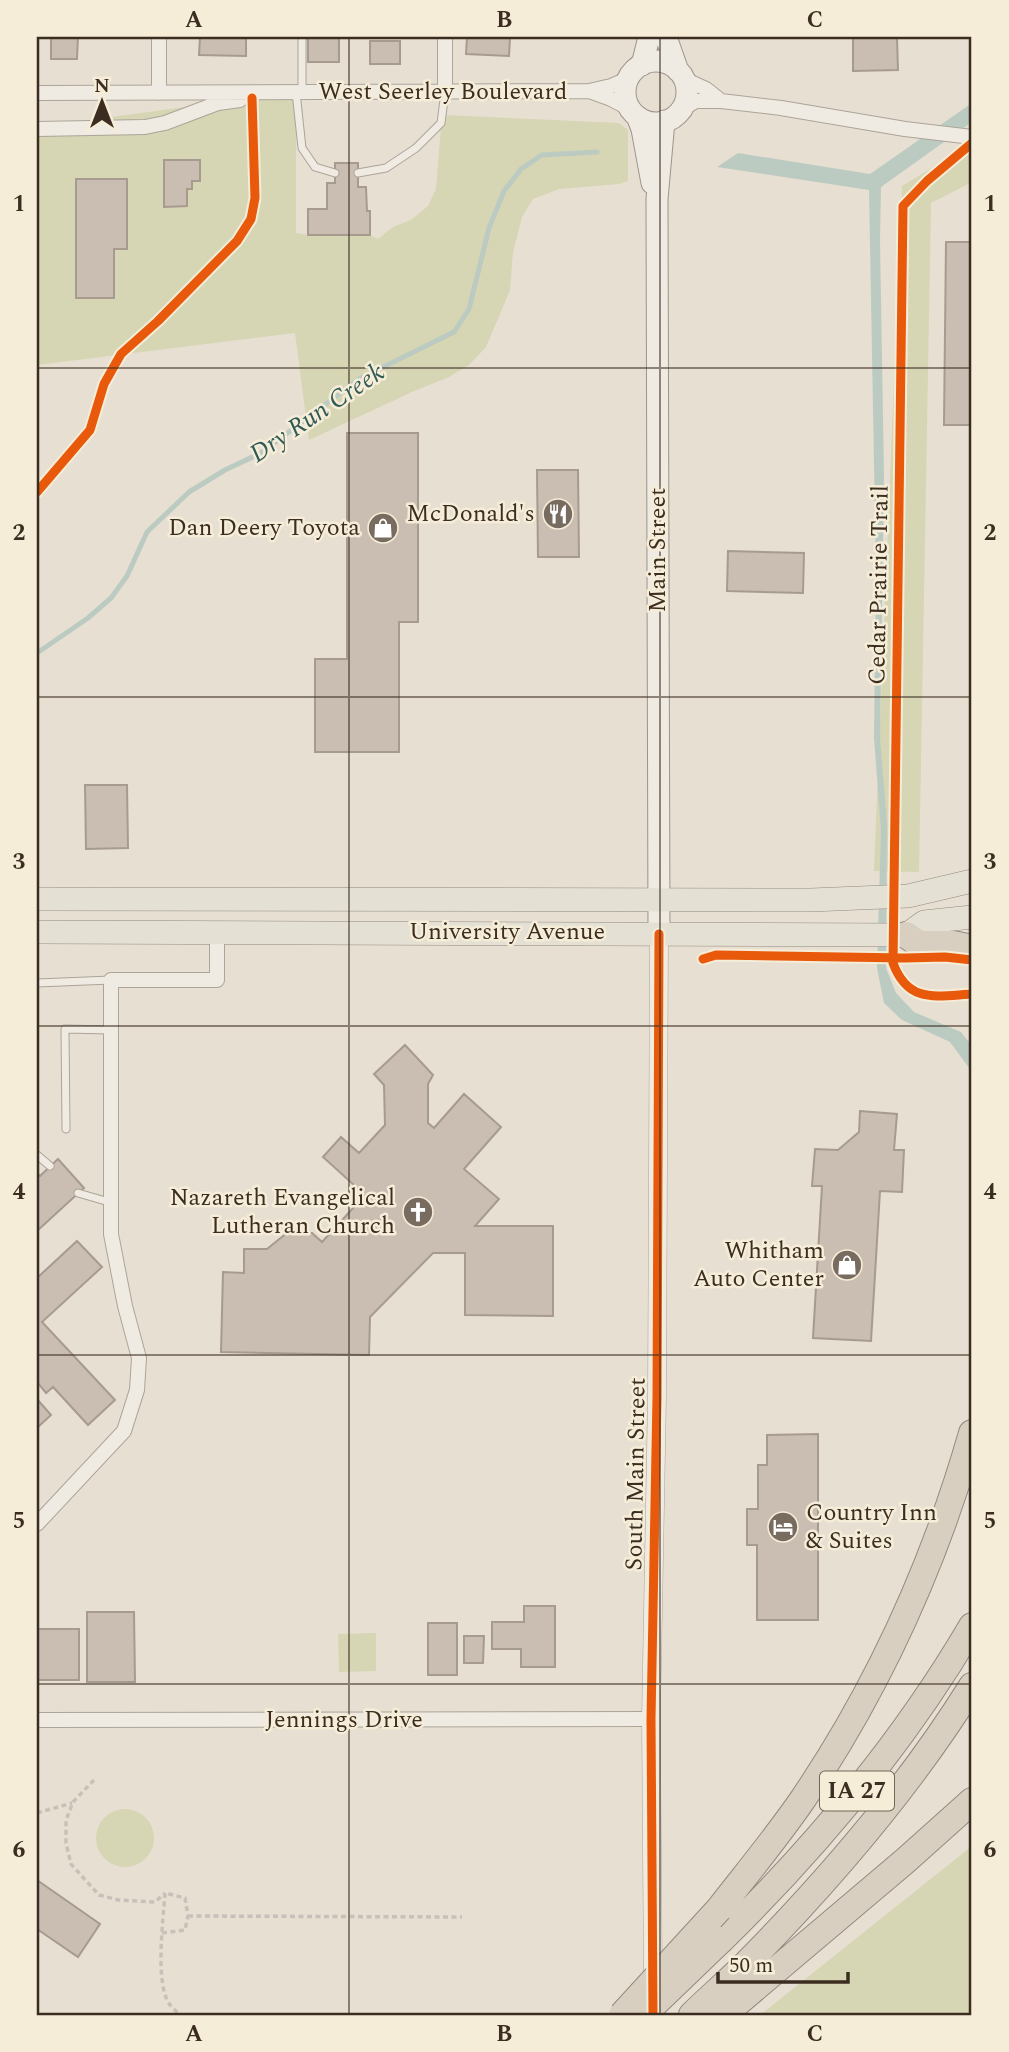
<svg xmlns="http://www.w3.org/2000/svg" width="1009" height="2052" viewBox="0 0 1009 2052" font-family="Spectral,serif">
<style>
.green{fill:#d6d5b4}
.water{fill:#bccbc2}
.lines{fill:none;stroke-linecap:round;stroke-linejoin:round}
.stream{stroke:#bccbc2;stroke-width:5}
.building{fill:#cabeb2;stroke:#a79b90;stroke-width:2}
.service-casing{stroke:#aca499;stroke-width:9}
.minor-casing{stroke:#aca499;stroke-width:16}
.tertiary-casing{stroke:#aca499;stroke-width:19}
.secondary-casing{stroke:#9c948a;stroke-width:23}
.primary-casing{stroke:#928a80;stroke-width:24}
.motorway-casing{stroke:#928a80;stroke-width:28}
.path{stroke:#c7c1b9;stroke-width:3.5;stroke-dasharray:5 3.5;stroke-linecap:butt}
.service{stroke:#efeae2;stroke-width:7}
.minor{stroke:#efeae2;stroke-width:14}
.tertiary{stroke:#efeae2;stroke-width:18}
.secondary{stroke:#efeae2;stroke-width:21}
.primary{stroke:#e5e0d4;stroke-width:23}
.motorway{stroke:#d9cfc1;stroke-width:26}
.motorway-bridge-casing{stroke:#928a80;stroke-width:28;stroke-linecap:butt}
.motorway-bridge{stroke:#d9cfc1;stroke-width:26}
.cycleway-casing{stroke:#f6edd8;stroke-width:13}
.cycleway{stroke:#e8590c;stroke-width:9}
.grid{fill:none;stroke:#3c2d21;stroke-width:2;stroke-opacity:0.55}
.labels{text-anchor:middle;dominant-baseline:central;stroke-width:5;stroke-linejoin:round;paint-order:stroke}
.shield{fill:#f6edd8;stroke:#746758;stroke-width:2}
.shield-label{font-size:23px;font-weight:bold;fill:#3c2d21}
.street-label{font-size:24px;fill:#3c2d21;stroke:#f6edd8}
.poi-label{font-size:24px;fill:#3c2d21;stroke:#f6edd8;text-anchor:end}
.water-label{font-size:26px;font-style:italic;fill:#305b57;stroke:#f6edd8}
.neatline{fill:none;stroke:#3c2d21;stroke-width:2.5}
.grid-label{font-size:23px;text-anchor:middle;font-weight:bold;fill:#3c2d21}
</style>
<rect width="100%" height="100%" fill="#e7dfd1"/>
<!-- green -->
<path class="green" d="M296,92V233L308,235H370L378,239L393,227L411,220L428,206L436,189L442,115L619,123L628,130V181L619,184L559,189L533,199L522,217L513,252L510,290L486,347L469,365L447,378L414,391L309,440L295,333L37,365V127Z
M972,144V182L931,203L919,872L874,871L902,186Z
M376,1633V1671L339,1672L338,1634Z
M96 1838a29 29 0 1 1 58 0a29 29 0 1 1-58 0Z
M972,1846V2015H760Z"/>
<!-- water -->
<path class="water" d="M972,103V122L881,187L880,240L884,477L880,738L887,823L886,968L896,993L914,1012L961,1032L972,1046V1072L950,1042L902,1020L884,1003L877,968L881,830L874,738L876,572L869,190L717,167L738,153L870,174Z"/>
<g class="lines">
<!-- stream -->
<path class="stream" d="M37,653L88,618L111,598L127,576L147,532L189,492L225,470L261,453L359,379L454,332L469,309L489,228L504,191L521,169L542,155L597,152"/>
</g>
<!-- building -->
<path class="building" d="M51,37H78L77,59H51Z
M200,37H246V56L199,55Z
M308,37H339V62H308Z
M467,37H510L509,56L466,54Z
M853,37H897L898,70L853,71Z
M370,41H400V64H370Z
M164,160H200V181H192V189H187V206L164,207Z
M335,163H358V187H366L367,211H370V235H308V209H327V183H335Z
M76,179H127V249H114V298H76Z
M946,242H972V425H944Z
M347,433H418V622H399V752H315V659H347Z
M537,470H578L579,557H538Z
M728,551L804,553L803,593L727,591Z
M85,785H127L128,848L86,849Z
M405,1045L433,1075L428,1084V1123L434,1128L464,1094L501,1127L464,1169L499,1199L475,1226H553V1316L465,1315V1253H433L370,1317L369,1355L221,1352L223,1272L244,1273V1249H267L288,1232L312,1233L322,1242L365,1195L323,1157L341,1137L359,1153L385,1125L384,1085L374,1074Z
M860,1111L897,1114L894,1150H904L902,1192L880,1191L871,1341L813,1338L822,1186H812L815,1149L838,1150L859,1132Z
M58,1159L84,1188L37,1231V1173L40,1176Z
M77,1241L102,1267L42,1322L115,1400L88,1425L53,1387L46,1393L37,1382V1278Z
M37,1399L51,1415L37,1428Z
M818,1434V1620H757V1545H747V1509H758V1465H767V1435Z
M524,1606H555V1667H521V1649H492V1622H524Z
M87,1612H134L135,1682H87Z
M428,1623H457V1675H428Z
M37,1629H79V1680H37Z
M464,1636H484L483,1663H464Z
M37,1880L100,1924L78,1957L37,1929Z"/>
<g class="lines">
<!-- service casing -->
<g class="service-casing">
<path id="service" d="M302,37V92
M296,92L302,148L315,167L335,173
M358,173L386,168L416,148L441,123L445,92
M37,983L111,980
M66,1129L65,1029L110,1030
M37,1155L50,1166
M78,1193L109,1202"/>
</g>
<!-- minor casing -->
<g class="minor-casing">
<path id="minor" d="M445,37V92
M628,79L611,86L589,91L611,99L630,109
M37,93L589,91
M159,93V37
M721,101L781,108L905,129L972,137
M682,109L696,101H721L706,89L684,79
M37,129L145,127L165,123L218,103L240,100
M37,1524L124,1431L137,1390L139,1358L125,1306L111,1234V980H217V933
M37,1720L651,1719"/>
</g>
<!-- tertiary casing -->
<g class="tertiary-casing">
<path id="tertiary" d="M653,1984L651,1719L657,1397L659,934"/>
</g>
<!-- secondary casing -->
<g class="secondary-casing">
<path id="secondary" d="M666,37L678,71
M625 92a31 31 0 1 1 62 0a31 31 0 1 1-62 0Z
M642,65L649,37
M637,116L642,129L652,183
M659,934L657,199L664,121"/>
</g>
<!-- primary casing -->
<g class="primary-casing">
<path id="primary" d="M37,899L811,900L908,896L972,881
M37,932L906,935L924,922L972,917"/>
</g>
<!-- motorway casing -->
<g class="motorway-casing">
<path id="motorway" d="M906,935L919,944H953L972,948
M719,1909C747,1873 777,1837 803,1799C878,1688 935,1562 972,1433
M721,1940C817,1846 904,1742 972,1626
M692,2015C712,1995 734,1977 754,1956C834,1874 911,1784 972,1686
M723,2015L905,1861L972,1801"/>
</g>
<!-- path -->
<path class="path" d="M94,1780L73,1802L66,1820V1843L71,1864L99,1895L118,1900L155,1902L165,1893
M37,1813L72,1803
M188,1916L462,1917
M162,1933L185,1930L188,1916L185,1898L165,1893C163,1922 156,1975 167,2000C170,2006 174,2009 178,2013L177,2015"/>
<!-- service -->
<use href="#service" class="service"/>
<!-- minor -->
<use href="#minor" class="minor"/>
<!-- tertiary -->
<use href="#tertiary" class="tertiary"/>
<!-- secondary -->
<use href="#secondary" class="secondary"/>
<!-- primary -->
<use href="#primary" class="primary"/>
<!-- motorway -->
<use href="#motorway" class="motorway"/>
<!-- motorway-bridge casing -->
<g class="motorway-bridge-casing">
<path id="motorway-bridge" d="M644,2014L721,1940
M622,2015L719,1909"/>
</g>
<!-- motorway-bridge -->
<use href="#motorway-bridge" class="motorway-bridge"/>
<!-- cycleway casing -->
<g class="cycleway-casing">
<path id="cycleway" d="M972,143L927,181L903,206L893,963C908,1004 936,996 972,994
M37,492L90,430L104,384L121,354L158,321L237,241L251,219L255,198L252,98
M703,959L716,955L905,958L945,957L972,960
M653,2015L651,1719L657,1397L659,934"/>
</g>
<!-- cycleway -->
<use href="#cycleway" class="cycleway"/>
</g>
<!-- grid -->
<path class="grid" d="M349,37V2015M660,37V2015M37,368H972M37,697H972M37,1026H972M37,1355H972M37,1684H972"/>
<!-- icons -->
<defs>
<g id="restaurant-disc" transform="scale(1.575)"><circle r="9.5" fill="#786b5f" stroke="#f6edd8"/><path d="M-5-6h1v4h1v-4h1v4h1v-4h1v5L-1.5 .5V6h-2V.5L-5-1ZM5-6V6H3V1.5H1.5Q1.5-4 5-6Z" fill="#fff"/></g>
<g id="shop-disc" transform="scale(1.575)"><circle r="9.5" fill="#786b5f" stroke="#f6edd8"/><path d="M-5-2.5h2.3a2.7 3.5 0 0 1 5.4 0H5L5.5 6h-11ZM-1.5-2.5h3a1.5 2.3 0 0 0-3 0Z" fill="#fff"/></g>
<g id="church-disc" transform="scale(1.575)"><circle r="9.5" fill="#786b5f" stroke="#f6edd8"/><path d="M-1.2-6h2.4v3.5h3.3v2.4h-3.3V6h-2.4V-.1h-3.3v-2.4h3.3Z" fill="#fff"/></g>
<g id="hotel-disc" transform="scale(1.575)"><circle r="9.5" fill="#786b5f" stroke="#f6edd8"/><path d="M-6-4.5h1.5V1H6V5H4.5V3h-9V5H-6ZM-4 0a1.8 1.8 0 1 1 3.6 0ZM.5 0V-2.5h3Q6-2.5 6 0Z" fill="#fff"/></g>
</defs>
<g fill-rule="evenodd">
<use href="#restaurant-disc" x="558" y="514"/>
<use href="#shop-disc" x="383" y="528"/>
<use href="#church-disc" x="418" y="1212"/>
<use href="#shop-disc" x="847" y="1265"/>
<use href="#hotel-disc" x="783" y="1527"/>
</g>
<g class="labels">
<!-- shield labels -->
<rect class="shield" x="820" y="1771.5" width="74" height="39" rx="5"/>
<g class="shield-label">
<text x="857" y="1791">IA 27</text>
</g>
<!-- street labels -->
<g class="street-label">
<text x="443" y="92">West Seerley Boulevard</text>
<text transform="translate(658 550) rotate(-90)">Main Street</text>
<text transform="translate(879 585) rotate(-89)">Cedar Prairie Trail</text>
<text x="507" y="932">University Avenue</text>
<text transform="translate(636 1474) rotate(-89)">South Main Street</text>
<text x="344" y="1720">Jennings Drive</text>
</g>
<!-- poi labels -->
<g class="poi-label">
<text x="535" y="514">McDonald's</text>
<text x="360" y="528">Dan Deery Toyota</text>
<text x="395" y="1198">Nazareth Evangelical<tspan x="395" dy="28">Lutheran Church</tspan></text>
<text x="824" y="1251">Whitham<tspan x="824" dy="28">Auto Center</tspan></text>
<text x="806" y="1513" text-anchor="start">Country Inn<tspan x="806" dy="28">&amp; Suites</tspan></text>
</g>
<!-- water labels -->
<g class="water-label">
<text transform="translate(317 413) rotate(-34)">Dry Run Creek</text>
</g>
</g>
<!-- border -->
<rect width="1009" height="2052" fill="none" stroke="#f6edd8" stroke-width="77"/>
<!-- north arrow -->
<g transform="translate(102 102)" stroke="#f6edd8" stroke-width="5" paint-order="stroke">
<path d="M0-5L12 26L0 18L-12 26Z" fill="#3c2d21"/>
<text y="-10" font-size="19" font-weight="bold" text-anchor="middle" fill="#3c2d21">N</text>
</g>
<!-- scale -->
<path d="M718 1972v10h130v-10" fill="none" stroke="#3c2d21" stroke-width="3.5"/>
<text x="729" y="1972" font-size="21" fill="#3c2d21" stroke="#f6edd8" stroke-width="5" paint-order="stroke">50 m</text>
<rect x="38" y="38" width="932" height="1976" class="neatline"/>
<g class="grid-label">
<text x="194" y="27">A</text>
<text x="504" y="27">B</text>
<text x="815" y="27">C</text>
<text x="19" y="211">1</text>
<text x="990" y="211">1</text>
<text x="19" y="540">2</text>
<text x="990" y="540">2</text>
<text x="19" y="869">3</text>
<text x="990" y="869">3</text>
<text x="19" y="1199">4</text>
<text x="990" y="1199">4</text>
<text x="19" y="1528">5</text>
<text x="990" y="1528">5</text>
<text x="19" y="1857">6</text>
<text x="990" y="1857">6</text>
<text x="194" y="2041">A</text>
<text x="504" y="2041">B</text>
<text x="815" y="2041">C</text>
</g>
</svg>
